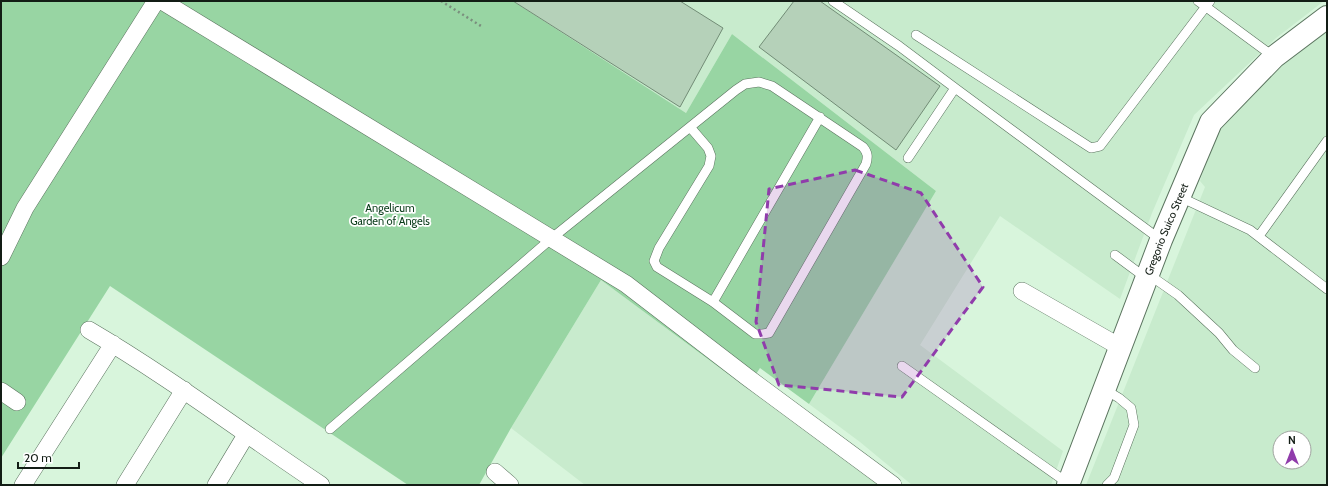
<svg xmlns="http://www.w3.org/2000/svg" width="1328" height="486" viewBox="0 0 1328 486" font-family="Cabin,sans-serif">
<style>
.built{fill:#c8ebcd;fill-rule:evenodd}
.green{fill:#98d5a3}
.building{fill:#b5d1b9;stroke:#728c76}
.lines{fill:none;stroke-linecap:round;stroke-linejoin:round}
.service-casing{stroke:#5b745f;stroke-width:10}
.minor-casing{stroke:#5b745f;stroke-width:18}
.tertiary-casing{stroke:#5b745f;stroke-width:24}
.path{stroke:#7a8e7d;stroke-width:2.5;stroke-dasharray:2 3;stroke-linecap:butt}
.service{stroke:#fff;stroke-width:9}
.minor{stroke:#fff;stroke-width:17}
.tertiary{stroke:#fff;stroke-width:22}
.marked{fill:#903cab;fill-opacity:0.2;stroke:#903cab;stroke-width:3;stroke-dasharray:8 5;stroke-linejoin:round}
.labels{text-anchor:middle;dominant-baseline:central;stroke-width:3.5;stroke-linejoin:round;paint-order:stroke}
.park-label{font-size:11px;fill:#083b18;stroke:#fff}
.street-label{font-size:11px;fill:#131d15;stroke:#fff}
</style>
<rect width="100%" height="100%" fill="#d8f5dc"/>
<!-- built -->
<path class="built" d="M513,1H1324L1276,38L1194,115L1152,213L1120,299L1000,216L920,345L1063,451L1051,485H912L860,442L809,404L936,191L732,34L686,113Z
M1327,27V485H1086L1205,187L1200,181L1218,129L1262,76ZM1280,438H1304V462H1280Z
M601,280L878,485H585L511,428Z"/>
<!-- green -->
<path class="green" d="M1,1H513L686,113L732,34L936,191L809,404L760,368L747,388L601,280L511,428L479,485H408L110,286L1,458Z"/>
<!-- building -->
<path class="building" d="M513,1H680L723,28L680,107Z
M794,1H820L940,86L896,150L759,47Z"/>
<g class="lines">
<!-- service casing -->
<g class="service-casing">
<path id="service" d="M833,1L899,46L955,88
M1198,1L1274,57
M916,35L1091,148L1100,146L1210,1
M908,158L955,88L1161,240
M1180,197L1250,230L1327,289
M1259,236L1327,141
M1115,255L1146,278
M1148,274L1178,295L1219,333L1233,350L1255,368
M713,302L820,117
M902,366L1069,484
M1104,389L1119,398L1131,408L1134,425L1114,478L1107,485
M330,429L552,238L736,90L745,84L759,82L772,86L863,147C868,153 868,157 866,164L769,333L762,334H755L713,302L657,267L654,261L659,248L709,166L711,156L708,148L690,127"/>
</g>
<!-- minor casing -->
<g class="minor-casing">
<path id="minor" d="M162,1L626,284L747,377L893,485
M1,257L25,208L156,1
M1022,291L1120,347
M89,330C169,377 243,433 321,485
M1,391L17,402
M495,472L510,485
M23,485L113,344
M125,485L184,390
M216,485L246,435"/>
</g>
<!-- tertiary casing -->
<g class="tertiary-casing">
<g id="tertiary">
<path id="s1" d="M1068,485L1161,240L1211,122L1274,57L1327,17"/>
</g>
</g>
<!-- path -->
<path class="path" d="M441,1L481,26"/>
<!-- service -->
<use href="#service" class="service"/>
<!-- minor -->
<use href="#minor" class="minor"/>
<!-- tertiary -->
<use href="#tertiary" class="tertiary"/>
</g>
<!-- marked area -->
<path class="marked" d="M855,170L921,193L983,287L902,397L779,385L756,322L769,189Z"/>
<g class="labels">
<!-- park labels -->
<g class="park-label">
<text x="390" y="208">Angelicum<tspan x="390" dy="13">Garden of Angels</tspan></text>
</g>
<!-- street labels -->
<g class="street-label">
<text stroke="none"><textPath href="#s1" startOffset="274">Gregorio Suico Street</textPath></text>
</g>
</g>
<!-- border -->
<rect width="1328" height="486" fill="none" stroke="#131d15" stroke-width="4"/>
<!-- north arrow -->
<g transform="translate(1292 450)"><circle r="19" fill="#ffffff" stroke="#a1a5a1"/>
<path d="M0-3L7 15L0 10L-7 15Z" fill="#903cab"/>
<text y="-6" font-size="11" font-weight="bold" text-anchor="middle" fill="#131d15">N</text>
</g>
<!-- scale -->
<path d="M18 462v6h61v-6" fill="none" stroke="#131d15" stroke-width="2"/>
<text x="24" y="462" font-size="12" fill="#131d15" stroke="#ffffff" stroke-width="3" paint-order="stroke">20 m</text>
</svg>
